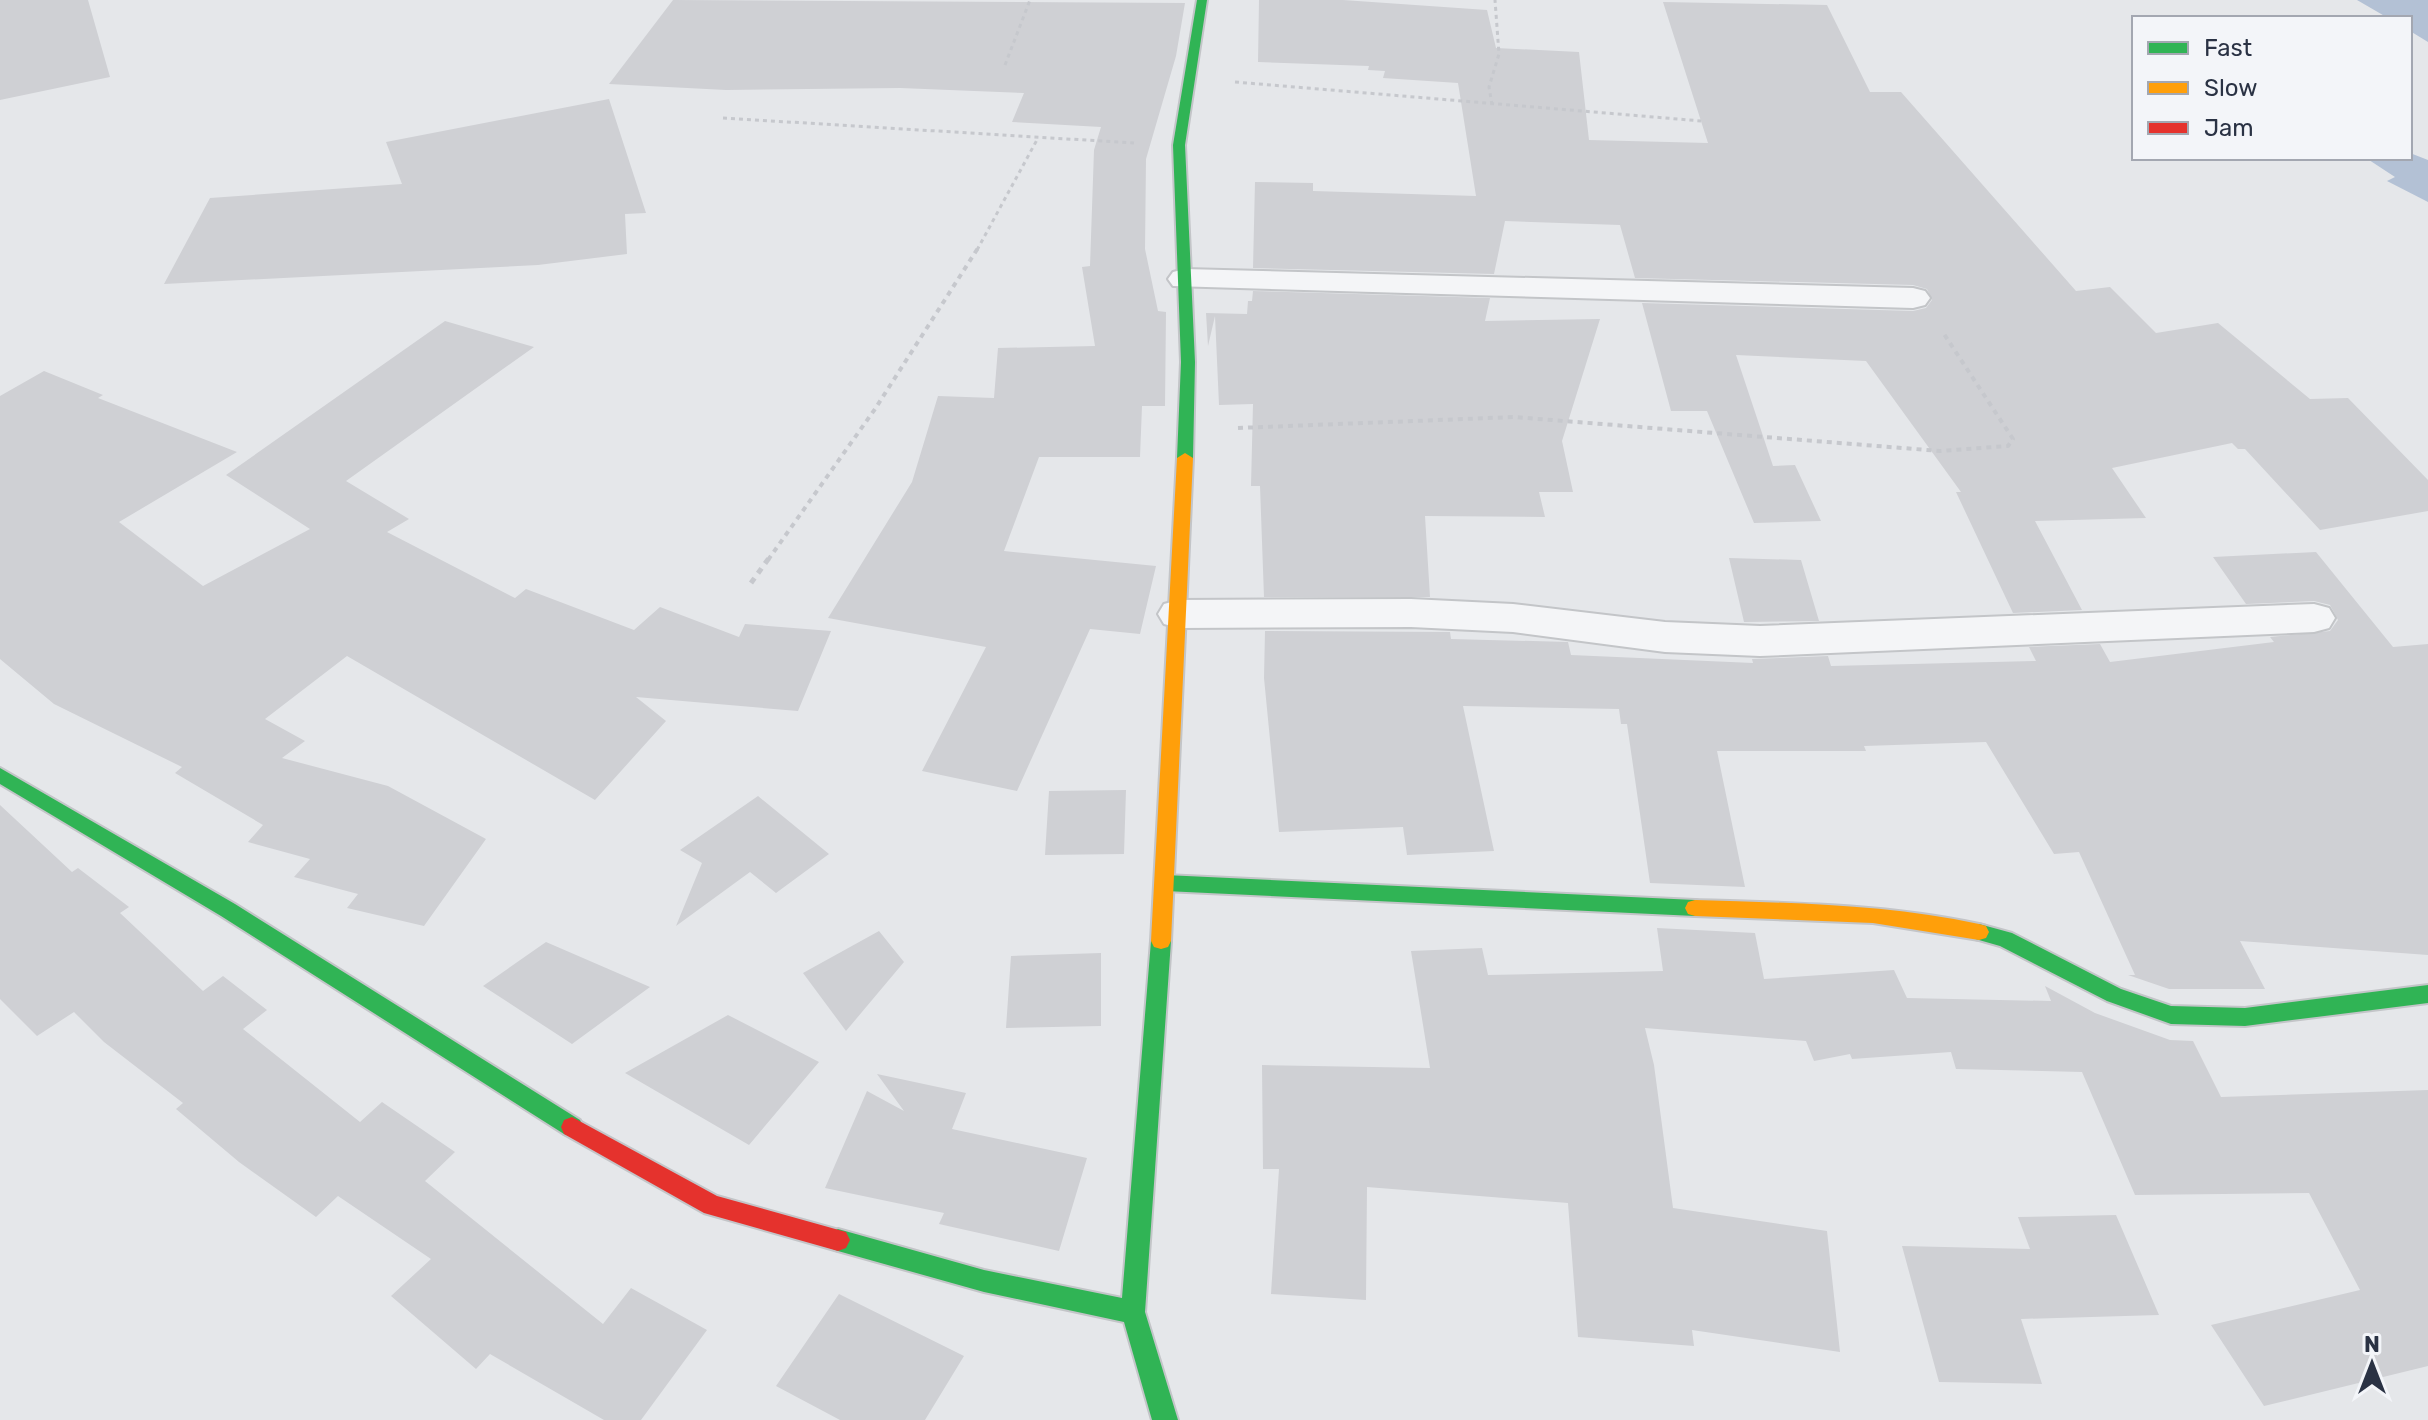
<svg xmlns="http://www.w3.org/2000/svg" width="2428" height="1420" viewBox="0 0 2428 1420" font-family="Rubik,sans-serif">
<style>
.water{fill:#b3c1d5}
.building{fill:#cfd0d4}
.lines{fill:none;stroke-linecap:round;stroke-linejoin:round}
.street-casing{stroke:#c3c5c8;stroke-width:4}
.fast-casing{stroke:#c3c5c8;stroke-width:4}
.slow-casing{stroke:#c3c5c8;stroke-width:4}
.jam-casing{stroke:#c3c5c8;stroke-width:4}
.path-far2{stroke:#c6c8cd;stroke-width:3;stroke-dasharray:4 4;stroke-linecap:butt}
.path-far1{stroke:#c6c8cd;stroke-width:4;stroke-dasharray:5 5;stroke-linecap:butt}
.path{stroke:#c6c8cd;stroke-width:5;stroke-dasharray:6 6;stroke-linecap:butt}
.street{fill:#f4f5f7;fill-rule:evenodd}
.fast{fill:#30b455;fill-rule:evenodd}
.slow{fill:#ff9f0a;fill-rule:evenodd}
.jam{fill:#e5322d;fill-rule:evenodd}
</style>
<rect width="100%" height="100%" fill="#e5e7ea"/>
<!-- water -->
<path class="water" d="M2357,0H2428V42L2410,31V18H2388Z
M2410,153L2428,160V202L2387,181L2395,177L2366,158H2410Z"/>
<!-- building -->
<path class="building" d="M0,0H88L110,77L0,100Z
M673,0L1185,3L1176,56L1146,159L1145,249L1158,311L1166,312L1165,406H1142L1140,457H1039L1004,551L1156,566L1140,634L1090,629L1017,791L922,771L986,647L828,618L912,482L938,396L994,398L998,348L1095,346L1082,267L1090,266L1094,150L1101,127L1012,122L1024,93L900,88L726,90L609,84Z
M1259,0H1343L1487,10L1496,48L1579,52L1589,140L1708,143L1663,2L1827,5L1870,92H1901L2076,291L2110,287L2156,333L2218,323L2310,399L2348,398L2428,480V511L2320,530L2245,449H2238L2232,443L2112,468L2146,518L2035,521L2082,610L2013,613L1956,492H1961L1866,361L1736,355L1773,466L1795,465L1821,521L1754,523L1707,411H1671L1642,303L1913,311L1926,308L1932,300L1927,289L1913,285L1635,278L1620,225L1505,221L1494,274L1253,268L1255,182L1313,183V191L1476,196L1458,83L1383,78L1385,71L1368,70L1369,66L1258,62Z
M609,99L646,213L625,214L627,254L538,265L164,284L210,198L402,184L386,142Z
M1253,291L1490,298L1485,321L1600,319L1562,441L1573,492H1539L1545,517L1425,516L1430,597H1264L1260,486H1251L1253,404L1219,405L1215,316L1208,346L1206,313L1247,314L1248,301H1252Z
M445,321L534,347L346,481L409,519L387,532L515,598L526,589L634,630L660,607L739,637L745,624L831,631L798,711L636,697L666,721L595,800L347,656L265,719L305,741L282,758L388,786L486,839L424,926L347,908L358,894L294,877L310,859L248,842L263,825L175,773L182,767L54,704L0,659V396L44,371L103,395L98,398L237,452L119,522L203,586L310,529L226,475Z
M2316,552L2393,647L2428,644V955L2240,941L2265,989H2169L2128,975H2135L2079,852L2054,854L1986,742L1864,746L1866,751H1717L1745,887L1650,883L1627,724H1621L1619,709L1463,706L1494,851L1407,855L1403,827L1279,832L1264,678L1265,631L1450,632L1451,639L1568,642L1571,655L1753,663L1752,659L1828,656L1831,666L2036,661L2029,647L2100,644L2110,662L2274,642L2270,637L2330,631L2338,620L2330,605L2314,601L2246,604L2213,557Z
M1729,558L1801,560L1819,621L1744,622Z
M1126,790L1124,854L1045,855L1049,791Z
M758,796L829,854L776,893L750,872L676,926L702,863L680,850Z
M0,805L72,872L78,868L129,907L120,913L203,991L223,976L267,1010L243,1029L360,1122L382,1102L455,1152L425,1181L603,1324L631,1288L707,1330L641,1420H604L490,1354L476,1369L391,1296L431,1259L338,1196L316,1217L239,1162L176,1109L183,1103L104,1042L74,1012L37,1036L0,999Z
M1657,928L1755,933L1764,979L1894,970L1907,998L2051,1001L2045,986L2095,1013L2170,1040L2193,1041L2221,1097L2428,1090V1366L2264,1406L2211,1325L2360,1290L2309,1193L2135,1195L2082,1072L1956,1069L1951,1052L1852,1059L1850,1054L1814,1061L1806,1041L1645,1028L1654,1065L1673,1208L1827,1231L1840,1352L1692,1330L1694,1346L1578,1337L1568,1203L1367,1187L1366,1300L1271,1294L1279,1169H1263L1262,1065L1430,1068L1411,951L1482,948L1488,975L1663,971Z
M879,931L904,962L846,1031L803,973Z
M546,942L650,987L572,1044L483,986Z
M1101,953V1026L1006,1028L1011,956Z
M728,1015L819,1062L749,1145L625,1073Z
M877,1074L966,1093L952,1129L1087,1158L1059,1251L939,1224L944,1213L825,1188L867,1091L904,1111Z
M2116,1215L2159,1315L2021,1319L2042,1384L1939,1382L1902,1246L2030,1249L2018,1217Z
M839,1294L964,1356L925,1420H840L776,1386Z"/>
<g class="lines">
<!-- street casing -->
<g class="street-casing">
<path id="street" d="M1185,269L1913,288L1925,291L1930,298L1925,305L1913,308L1173,286L1168,279L1173,272Z
M1411,599L1513,604L1665,622L1760,626L2314,604L2329,608L2335,618L2329,628L2314,632L1760,656L1665,652L1513,632L1411,627L1179,628L1164,624L1158,614L1164,604L1179,600Z"/>
</g>
<!-- fast casing -->
<g class="fast-casing">
<path id="fast" d="M1197,0H1207L1185,145L1195,362L1193,458L1185,463L1177,458L1181,362L1173,145Z
M0,768L235,904L580,1120L583,1127L580,1134L572,1137L564,1134L221,916L0,784Z
M1165,875L1695,900L1702,902L1705,908L1702,914L1695,916L1165,891L1158,889L1155,883L1158,877Z
M1979,924L2012,933L2121,989L2171,1006L2245,1008L2428,985V1003L2245,1026L2171,1024L2107,1001L2000,946L1972,938L1969,932L1972,926Z
M1161,933L1168,935L1171,941L1145,1312L1178,1420H1152L1124,1322L984,1292L838,1251L830,1248L826,1240L830,1232L838,1229L984,1270L1122,1298L1151,941L1154,935Z"/>
</g>
<!-- slow casing -->
<g class="slow-casing">
<path id="slow" d="M1185,453L1193,458L1171,941L1168,947L1161,949L1154,947L1151,941L1177,458Z
M1695,900C1791,903 1885,904 1979,924L1986,926L1989,932L1986,938L1979,940L1873,923L1695,916L1688,914L1685,908L1688,902Z"/>
</g>
<!-- jam casing -->
<g class="jam-casing">
<path id="jam" d="M572,1117L717,1196L846,1232L850,1240L846,1248L838,1251L704,1213L564,1134L561,1127L564,1120Z"/>
</g>
<!-- path-far2 -->
<path class="path-far2" d="M1005,65L1030,0
M1235,82L1701,121
M1492,105L1489,87L1499,54L1495,0
M723,118L1134,143
M977,250L1038,138"/>
<!-- path-far1 -->
<path class="path-far1" d="M1238,428L1514,417L1940,451L2008,446L2013,439L1942,331
M768,560L875,409L978,248"/>
<!-- path -->
<path class="path" d="M751,583L769,558"/>
<!-- street -->
<use href="#street" class="street"/>
<!-- fast -->
<use href="#fast" class="fast"/>
<!-- slow -->
<use href="#slow" class="slow"/>
<!-- jam -->
<use href="#jam" class="jam"/>
</g>
<!-- legend -->
<rect x="2132" y="16" width="280" height="144" fill="#f3f5f9" stroke="#a3a7b1" stroke-width="2"/>
<rect x="2148" y="42" width="40" height="12" fill="#30b455" stroke="#a3a7b1" stroke-width="2"/>
<text x="2204" y="56" font-size="24" fill="#2a3244">Fast</text>
<rect x="2148" y="82" width="40" height="12" fill="#ff9f0a" stroke="#a3a7b1" stroke-width="2"/>
<text x="2204" y="96" font-size="24" fill="#2a3244">Slow</text>
<rect x="2148" y="122" width="40" height="12" fill="#e5322d" stroke="#a3a7b1" stroke-width="2"/>
<text x="2204" y="136" font-size="24" fill="#2a3244">Jam</text>
<!-- north arrow -->
<g transform="translate(2372 1364)" stroke="#f3f5f9" stroke-width="6" paint-order="stroke">
<path d="M0-6L14 30L0 20L-14 30Z" fill="#2a3244"/>
<text y="-12" font-size="22" font-weight="bold" text-anchor="middle" fill="#2a3244">N</text>
</g>
</svg>
